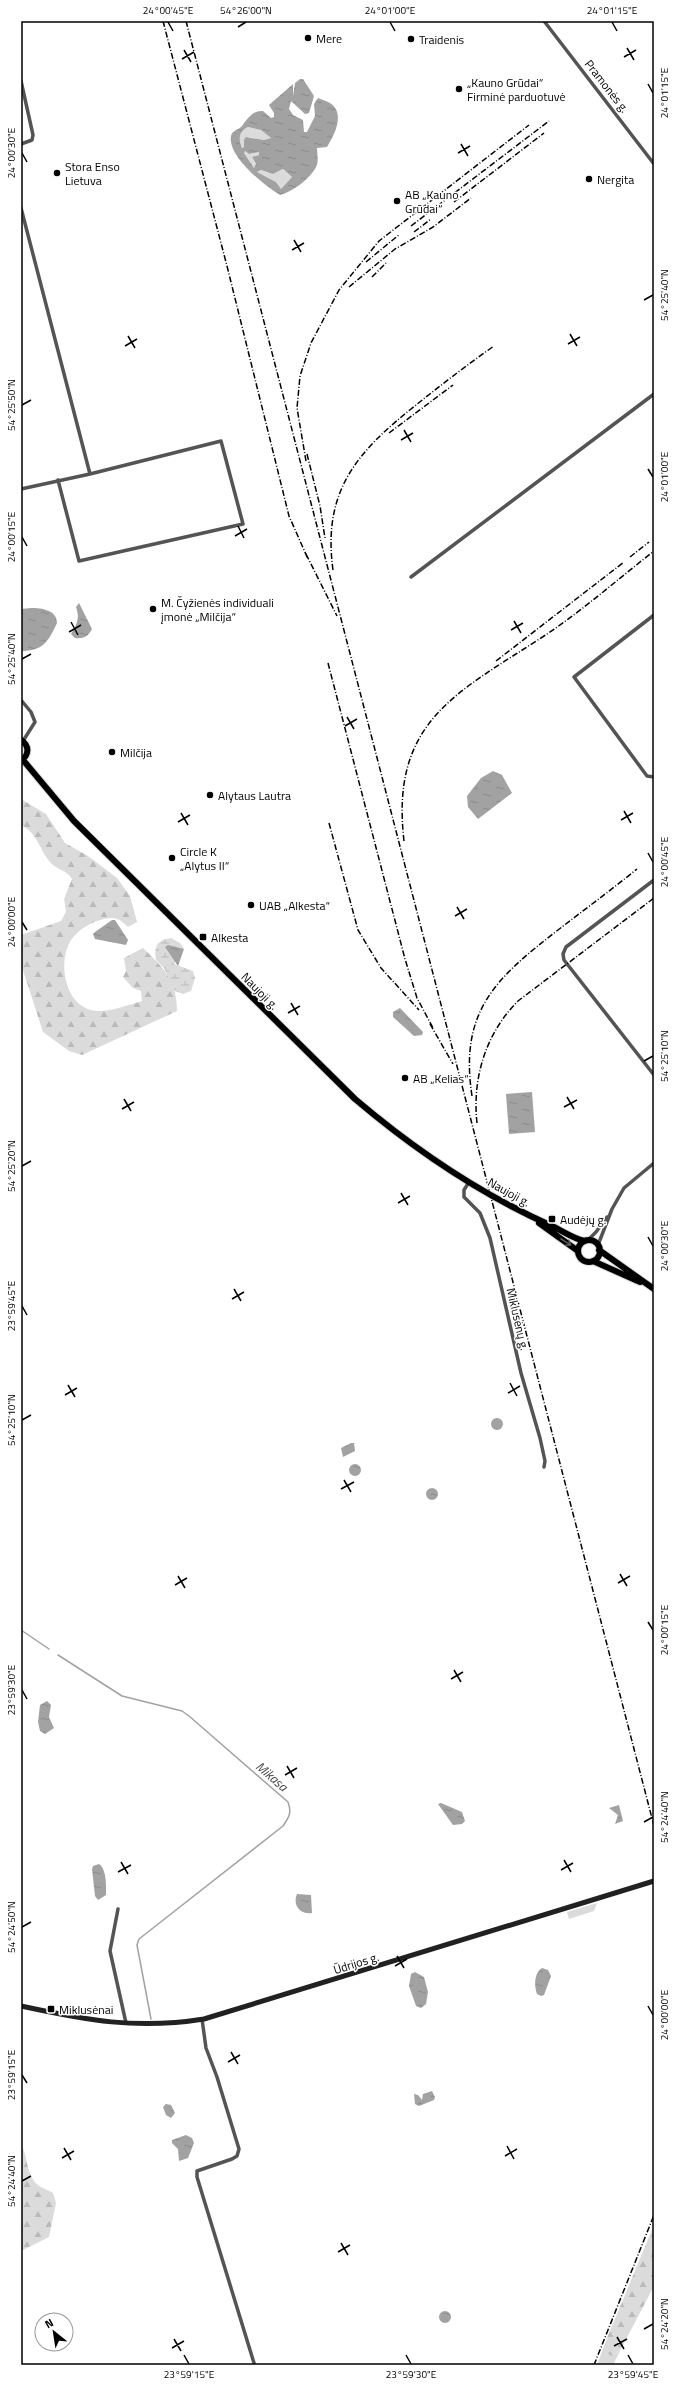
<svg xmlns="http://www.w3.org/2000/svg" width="675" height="2386" viewBox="0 0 675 2386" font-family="'Titillium Web',sans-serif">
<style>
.grass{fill:#dbdbdb}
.forest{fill:url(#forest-firs)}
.wetland{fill:url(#wetland-marsh)}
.water{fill:url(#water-ripples);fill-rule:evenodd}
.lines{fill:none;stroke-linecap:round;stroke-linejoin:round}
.stream{stroke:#a2a2a2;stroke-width:1.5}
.primary-casing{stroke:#dbdbdb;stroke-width:8}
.minor{stroke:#545454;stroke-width:3.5}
.secondary{stroke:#212121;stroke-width:5}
.primary{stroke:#000;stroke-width:6}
.rail{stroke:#000;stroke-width:1.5;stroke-dasharray:6 2 1 2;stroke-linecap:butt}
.oneway{stroke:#595959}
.ticks{fill:none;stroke:#000;stroke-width:1.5}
.poi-dot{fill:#000;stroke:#fff;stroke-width:1.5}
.labels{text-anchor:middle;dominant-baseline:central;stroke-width:3;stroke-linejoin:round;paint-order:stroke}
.poi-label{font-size:12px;fill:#000;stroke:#fff;text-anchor:start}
.street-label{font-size:12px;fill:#000;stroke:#fff}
.water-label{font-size:13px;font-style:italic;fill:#434343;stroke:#fff}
.neatline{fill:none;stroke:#000;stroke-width:1.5}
.ticks-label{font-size:10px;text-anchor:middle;fill:#000}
</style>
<defs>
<pattern id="forest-firs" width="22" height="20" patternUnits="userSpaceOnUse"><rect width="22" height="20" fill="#dbdbdb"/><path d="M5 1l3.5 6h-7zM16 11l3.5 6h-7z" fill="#bababa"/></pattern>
<pattern id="wetland-marsh" width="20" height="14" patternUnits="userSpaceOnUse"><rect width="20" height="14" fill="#dbdbdb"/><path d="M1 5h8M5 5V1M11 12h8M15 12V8" fill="none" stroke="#bababa"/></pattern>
<pattern id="water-ripples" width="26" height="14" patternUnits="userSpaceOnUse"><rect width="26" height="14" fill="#a2a2a2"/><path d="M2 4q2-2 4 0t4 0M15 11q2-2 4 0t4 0" fill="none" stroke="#8a8a8a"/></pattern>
</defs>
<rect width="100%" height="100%" fill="#fff"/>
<!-- grass -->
<path class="grass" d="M248,127L261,130L271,138L264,140L249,137L244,142L245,146L242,148C238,139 239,131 248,127Z
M245,151L249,154L259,152L260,155L252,157L256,165L254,168L244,153Z
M283,169L292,177L281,189L276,182L257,172L261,170C269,174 276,174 283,169Z
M597,1903L594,1911L569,1919L567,1912Z
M607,2338L609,2347L615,2354L621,2349L613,2365H597Z"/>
<!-- forest -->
<path class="forest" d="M21,799L46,814L65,843L88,856L117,878L130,896L137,922L128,927C124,923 119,918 112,918C97,918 74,930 68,946C59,967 66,1004 91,1010C106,1014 127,1005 142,1001L141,991L133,988L123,977L126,971L124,958L143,948C164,968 177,981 177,1011L82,1055L69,1051L43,1032L21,964V935L61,921L66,912L64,899L72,879C68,871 58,870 52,864C39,851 39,834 21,825Z
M21,2145C28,2156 26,2171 34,2181C38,2187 46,2189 53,2193L56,2203L49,2237L21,2251Z
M654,2225V2286L621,2349L612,2356L607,2353L609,2347L607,2338Z"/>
<!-- wetland -->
<path class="wetland" d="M171,938L180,943L184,949H180L174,964L193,971L195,978L191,991L183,994L175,991L164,968L156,960C154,946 157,940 171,938Z"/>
<!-- water -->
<path class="water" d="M300,79H303L314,96L309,113L305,114L291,101L289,109L293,115L303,120L304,132H307L315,116L314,104L318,98C322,100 327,101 330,103C346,113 334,136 327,147L317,148C317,154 319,161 316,167C310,179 292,192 280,195C265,186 227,156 231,136C232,130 239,130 242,126C247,119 253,110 263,111L271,118L274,117V113L269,105L293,84V96L295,83ZM248,127L261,130L271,138L264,140L246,137L244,140V147L242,148C238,139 239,131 248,127ZM245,151L249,154L259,152V155L252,157L256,164L254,168L244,153ZM283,169L292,177L281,189L276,182L257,172L261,170L273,174Z
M79,603L92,629C88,637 83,639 75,638L71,634C77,625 80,618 76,607Z
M31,608C42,608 57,610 57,623C48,642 43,651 21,651V609Z
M493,771L502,775L512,793L478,819L468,807L467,796L481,778Z
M112,920H115L128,940L126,945L95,939L93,934L95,932Z
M168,945L184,949L178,966L165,947Z
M400,1008L423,1032L422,1035L414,1036L393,1017V1012Z
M532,1092L535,1132L509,1134L506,1094Z
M491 1424a6 6 0 1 1 12 0a6 6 0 1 1-12 0Z
M351,1443H354L355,1451L343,1457L341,1448Z
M349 1470a6 6 0 1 1 12 0a6 6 0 1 1-12 0Z
M426 1494a6 6 0 1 1 12 0a6 6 0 1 1-12 0Z
M47,1701L51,1705L49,1717L54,1728L45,1734L40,1731L38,1722L40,1705Z
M441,1803L462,1812L465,1821L462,1824L453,1825L438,1804Z
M619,1805L623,1821L615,1824L618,1815L609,1808Z
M99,1864C107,1869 106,1887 106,1895L98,1900L95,1896L92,1869L93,1866Z
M297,1894L311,1895L312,1913C301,1915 292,1906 297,1894Z
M542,1968L548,1970L551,1976L544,1995L541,1996L537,1994C534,1986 534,1973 542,1968Z
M415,1972L424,1977L428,1992L426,2004L421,2008L416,2006L409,1986L411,1974Z
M432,2091L435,2097L434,2100L419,2106L415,2104L414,2094L418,2095L422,2100L423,2094Z
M166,2104L171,2105L175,2113L171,2118L166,2115L163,2107Z
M186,2135L192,2138L194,2143L188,2158L179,2161L178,2149L172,2143V2140Z
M439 2317a6 6 0 1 1 12 0a6 6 0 1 1-12 0Z"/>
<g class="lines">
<!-- stream -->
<path class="stream" d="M21,1630L49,1649
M58,1655L122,1696L182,1711L189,1716L288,1802C292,1813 289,1817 283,1826L139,1939L137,1945L151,2019"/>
<!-- primary casing -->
<g class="primary-casing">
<path id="primary" d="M21,740C30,746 29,755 21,761
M23,760L74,821L355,1099C415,1150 480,1194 552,1226C563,1231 573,1239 585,1241
M539,1223L578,1251
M578 1251a11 11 0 1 1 22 0a11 11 0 1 1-22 0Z
M599,1250L654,1289
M593,1261L640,1282"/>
</g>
<!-- minor -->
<path class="minor" d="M544,21L654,164
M21,81L33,135L32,140L21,144
M21,208L90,474
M21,489L90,474L221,441L243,524L79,561L58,480
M411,577L654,394
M654,615L574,677L647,776L654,777
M21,700L31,712L35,722L23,741
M654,880L566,947L563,954L564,960L654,1075
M469,1182L464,1190V1197L480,1213L490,1238L521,1373L540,1438L545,1461L544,1467
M588,1240L596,1232L607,1217
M598,1245L612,1209L624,1188L654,1163
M118,1909L110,1951L126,2023
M202,2019L206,2048L217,2077L239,2149L237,2156L232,2159L197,2171V2177L254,2363"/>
<!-- secondary -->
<path class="secondary" d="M21,2006C86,2020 136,2030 204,2019L654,1881"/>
<!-- primary -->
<use href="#primary" class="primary"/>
<!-- rail -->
<path class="rail" d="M163,21L227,266L289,516L308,559
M186,21L654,1826
M454,202L544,133
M411,226L549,121
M414,232L431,219
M366,262L400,234
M372,277L386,263
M349,287L395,249L433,227L471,198
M389,433L453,385
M307,454L320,506L325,538
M306,461L297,408L300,376L311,343L339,290L379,241L529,125
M306,554L337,616
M630,557L649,542
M333,570C322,490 358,451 416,405C441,385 467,365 494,346
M496,661L624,562
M328,663L405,959L417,998L433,1028
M329,823L358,930L381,968L419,1010
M404,841C390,721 457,693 544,636C582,611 618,579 654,551
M430,1024L453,1064
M472,1096C459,1011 496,978 558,930C584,910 611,890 637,869
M477,1123C472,1078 486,1033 518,1001L654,898
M594,2365L654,2215"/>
</g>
<!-- one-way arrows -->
<defs><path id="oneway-shaft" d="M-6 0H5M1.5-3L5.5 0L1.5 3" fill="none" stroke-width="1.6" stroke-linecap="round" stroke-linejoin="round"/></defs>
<use class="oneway" href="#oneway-shaft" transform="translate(566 1242) rotate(32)"/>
<!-- ticks -->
<path class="ticks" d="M168,22L173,31M390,22L395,31M612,22L617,31M238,27L246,22M627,48L634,60M184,50L191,62M624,57L636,50M182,59L194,52M648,84L653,93M461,144L468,156M22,153L27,162M458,153L470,146M294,240L301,252M292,250L304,243M644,300L653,295M570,334L577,346M128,336L135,348M568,344L580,337M125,346L137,339M22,405L31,400M404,430L411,442M401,440L413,433M648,469L653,477M238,526L244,538M235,536L247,529M22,537L27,546M514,621L521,633M71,622L78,635M511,630L523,623M69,632L81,625M22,659L31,654M347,717L354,729M345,726L357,719M624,811L631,823M181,813L188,825M621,820L633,813M178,822L190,815M648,853L653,862M457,907L464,919M455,916L467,909M22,922L27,930M291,1003L298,1015M288,1013L300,1006M644,1061L653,1056M567,1097L574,1109M124,1099L131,1111M564,1107L577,1100M122,1109L134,1102M22,1166L31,1161M401,1193L408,1205M398,1203L410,1196M648,1237L653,1246M234,1289L241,1301M232,1299L244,1292M22,1306L27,1315M510,1383L517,1396M68,1385L75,1397M508,1393L520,1386M65,1395L77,1388M22,1420L31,1415M344,1480L351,1492M341,1489L354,1482M620,1574L627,1586M178,1576L185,1588M618,1583L630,1576M175,1585L187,1578M648,1622L653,1630M454,1670L461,1682M451,1679L463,1672M22,1690L27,1699M287,1766L294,1778M285,1775L297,1768M644,1822L653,1817M564,1860L571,1872M121,1862L128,1874M561,1870L573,1863M118,1872L131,1865M22,1927L31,1922M397,1956L404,1968M395,1966L407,1959M648,2006L653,2015M231,2052L238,2064M228,2062L240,2055M22,2075L27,2083M507,2146L514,2159M64,2148L71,2160M505,2156L517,2149M62,2158L74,2151M22,2181L31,2176M341,2243L348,2255M338,2252L350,2245M644,2329L653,2324M617,2337L624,2349M174,2339L181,2351M614,2346L627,2339M172,2348L184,2341M184,2355L189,2364M406,2355L411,2364M628,2355L633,2364"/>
<!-- markers -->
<g class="poi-dot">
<circle cx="308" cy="38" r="4"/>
<circle cx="411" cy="39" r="4"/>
<circle cx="459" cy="89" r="4"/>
<circle cx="57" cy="173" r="4"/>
<circle cx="589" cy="179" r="4"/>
<circle cx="397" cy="201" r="4"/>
<circle cx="153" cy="609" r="4"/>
<circle cx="112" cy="752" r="4"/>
<circle cx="210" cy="795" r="4"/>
<circle cx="172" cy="858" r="4"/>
<circle cx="251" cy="905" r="4"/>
<rect x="199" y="933" width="8" height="8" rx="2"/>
<circle cx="405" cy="1078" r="4"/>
<rect x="548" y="1215" width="8" height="8" rx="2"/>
<rect x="47" y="2005" width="8" height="8" rx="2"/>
</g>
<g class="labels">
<!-- poi labels -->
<g class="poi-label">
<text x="316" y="38">Mere</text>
<text x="419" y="39">Traidenis</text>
<text x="467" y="82">„Kauno Grūdai“<tspan x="467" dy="14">Firminė parduotuvė</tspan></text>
<text x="65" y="166">Stora Enso<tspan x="65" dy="14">Lietuva</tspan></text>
<text x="597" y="179">Nergita</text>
<text x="405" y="194">AB „Kauno<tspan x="405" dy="14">Grūdai“</tspan></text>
<text x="161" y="602">M. Čyžienės individuali<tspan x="161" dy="14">įmonė „Milčija“</tspan></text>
<text x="120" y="752">Milčija</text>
<text x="218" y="795">Alytaus Lautra</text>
<text x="180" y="851">Circle K<tspan x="180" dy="14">„Alytus II“</tspan></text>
<text x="259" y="905">UAB „Alkesta“</text>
<text x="211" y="937">Alkesta</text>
<text x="413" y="1078">AB „Kelias“</text>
<text x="560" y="1219">Audėjų g.</text>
<text x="59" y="2009">Miklusėnai</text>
</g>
<!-- street labels -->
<g class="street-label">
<text transform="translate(607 86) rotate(52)">Pramonės g.</text>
<text transform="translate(260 991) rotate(45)">Naujoji g.</text>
<text transform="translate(509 1192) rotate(29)">Naujoji g.</text>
<text transform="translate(518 1319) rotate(77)">Miklusėnų g.</text>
<text transform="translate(356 1963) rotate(-17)">Ūdrijos g.</text>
</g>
<!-- water labels -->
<g class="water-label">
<text transform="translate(272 1776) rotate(41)">Mikasa</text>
</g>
</g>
<!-- border -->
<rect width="675" height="2386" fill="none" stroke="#ffffff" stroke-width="44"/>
<!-- north arrow -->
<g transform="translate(54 2332) rotate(330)"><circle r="19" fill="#ffffff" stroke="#999999"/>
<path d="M0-3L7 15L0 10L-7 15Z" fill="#000000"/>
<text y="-6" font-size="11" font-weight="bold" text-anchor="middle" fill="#000000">N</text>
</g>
<rect x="22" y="22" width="631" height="2342" class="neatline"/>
<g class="ticks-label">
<text x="168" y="14">24°00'45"E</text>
<text x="246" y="14">54°26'00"N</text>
<text x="390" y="14">24°01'00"E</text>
<text x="612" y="14">24°01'15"E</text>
<text transform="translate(664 93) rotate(-90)" y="4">24°01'15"E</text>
<text transform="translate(11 153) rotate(-90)" y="4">24°00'30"E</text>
<text transform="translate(664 295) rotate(-90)" y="4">54°25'40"N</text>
<text transform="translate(11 405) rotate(-90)" y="4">54°25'50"N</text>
<text transform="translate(664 477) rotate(-90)" y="4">24°01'00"E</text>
<text transform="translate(11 537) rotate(-90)" y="4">24°00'15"E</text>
<text transform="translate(11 659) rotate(-90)" y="4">54°25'40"N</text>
<text transform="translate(664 862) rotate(-90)" y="4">24°00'45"E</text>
<text transform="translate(11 922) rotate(-90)" y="4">24°00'00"E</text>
<text transform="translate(664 1056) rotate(-90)" y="4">54°25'10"N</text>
<text transform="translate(11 1166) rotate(-90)" y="4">54°25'20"N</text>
<text transform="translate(664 1246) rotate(-90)" y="4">24°00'30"E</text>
<text transform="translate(11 1306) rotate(-90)" y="4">23°59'45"E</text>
<text transform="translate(11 1420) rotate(-90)" y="4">54°25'10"N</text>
<text transform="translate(664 1630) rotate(-90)" y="4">24°00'15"E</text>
<text transform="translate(11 1690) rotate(-90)" y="4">23°59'30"E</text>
<text transform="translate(664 1817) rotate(-90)" y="4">54°24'40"N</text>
<text transform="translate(11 1927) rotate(-90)" y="4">54°24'50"N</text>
<text transform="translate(664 2015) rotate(-90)" y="4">24°00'00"E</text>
<text transform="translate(11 2075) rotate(-90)" y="4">23°59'15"E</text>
<text transform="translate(11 2181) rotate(-90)" y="4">54°24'40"N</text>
<text transform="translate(664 2324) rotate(-90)" y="4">54°24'20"N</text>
<text x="189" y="2378">23°59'15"E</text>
<text x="411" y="2378">23°59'30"E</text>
<text x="633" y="2378">23°59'45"E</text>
</g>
</svg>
